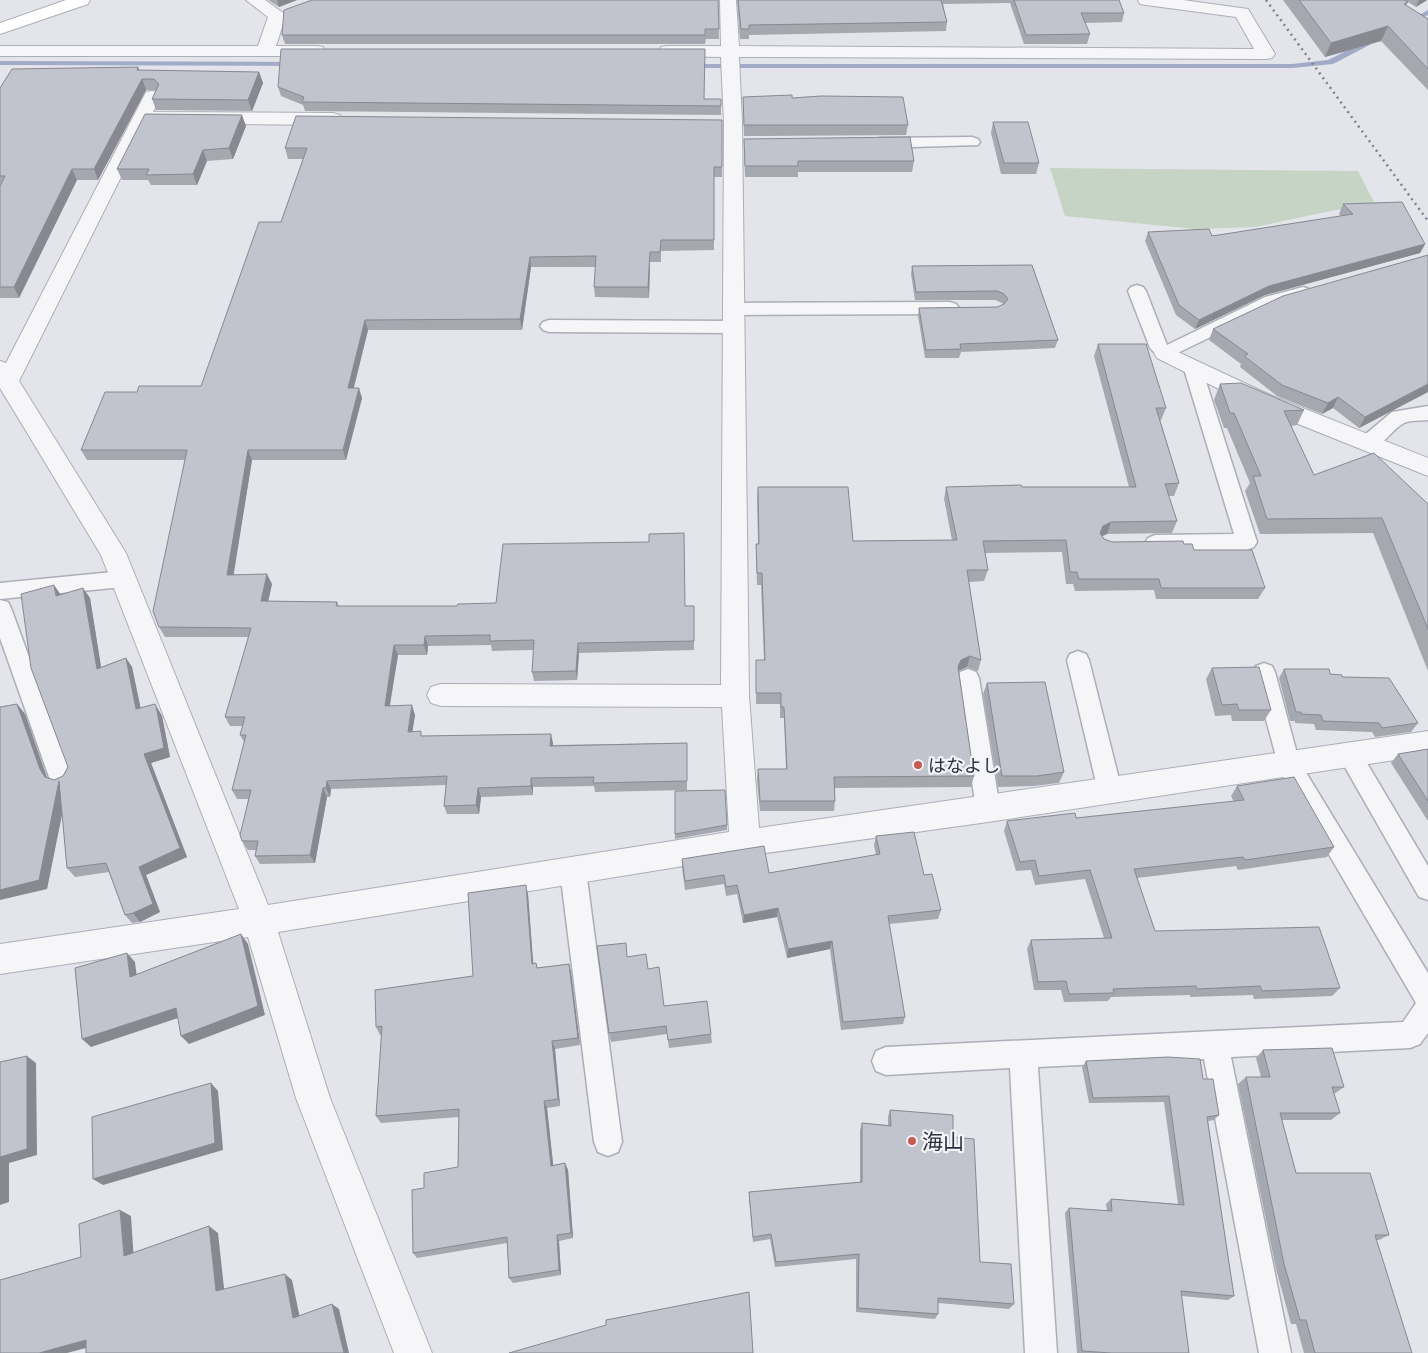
<svg xmlns="http://www.w3.org/2000/svg" width="1428" height="1353" viewBox="0 0 1428 1353" font-family="'Golos Text','Noto Sans JP',sans-serif">
<style>
.green{fill:#c5d4c5}
.lines{fill:none;stroke-linecap:round;stroke-linejoin:round}
.stream{fill:#a1abc8;fill-rule:evenodd}
.lane-casing{stroke:#acaeb8;stroke-width:3}
.street-casing{stroke:#acaeb8;stroke-width:2}
.secondary-casing{stroke:#acaeb8;stroke-width:2}
.lane{fill:#f6f6f9;fill-rule:evenodd}
.street{fill:#f6f6f9;fill-rule:evenodd}
.secondary{fill:#fff;fill-rule:evenodd}
.rail{stroke:#7e8193;stroke-width:2.5;stroke-dasharray:2 4;stroke-linecap:butt}
.wall{fill:#a6a8b0}
.shaded-wall{fill:#878890}
.building{fill:#c1c3cd;stroke:#878890}
.poi-dot{fill:#c65b51;stroke:#f3f4f8;stroke-width:2}
.labels{text-anchor:middle;dominant-baseline:central;stroke-width:4.5;stroke-linejoin:round;paint-order:stroke}
.poi-label{font-size:18px;fill:#2c2f42;stroke:#f3f4f8;text-anchor:start}
.near-poi-label{font-size:21px;fill:#2c2f42;stroke:#f3f4f8;text-anchor:start}
</style>
<rect width="100%" height="100%" fill="#e3e5ea"/>
<!-- green -->
<path class="green" d="M1050,168L1358,171L1374,202L1255,227L1195,229L1065,216Z"/>
<g class="lines">
<!-- stream -->
<path class="stream" d="M1428,10V15L1411,24L1405,23Z
M1374,37L1381,39L1333,64L1292,68H740L736,66L740,64H1292L1328,60Z
M0,61L293,62L297,64L293,66L0,65Z
M689,64H723L727,66L723,68H692L688,66Z"/>
<!-- lane casing -->
<g class="lane-casing">
<path id="lane" d="M972,137L978,139L980,142L978,145L880,148L874,146L872,143L874,140L880,138Z
M1137,285L1143,287L1146,291L1167,345L1265,297L1303,287L1309,289L1312,293L1309,297L1277,305L1165,359L1159,357L1150,348L1128,291L1131,287Z
M950,302L956,304L959,308L956,312L950,314L733,315L727,313L724,309L727,305L733,303Z
M549,320L733,321L739,323L742,327L739,331L733,333L549,332L543,330L540,326L543,322Z
M1193,363L1200,365L1202,369L1257,542L1254,547L1247,550L1155,551L1148,548L1145,543L1148,538L1155,535L1234,534L1184,369L1186,365Z
M1428,406V420C1421,421 1410,420 1404,423C1389,431 1381,453 1361,448L1358,443L1361,438L1392,412Z
M123,571L131,573L134,579L131,585L123,587L0,599V583Z
M0,600L8,602L11,608L73,777L69,784L61,787L53,784L49,777L0,638Z
M1078,651L1086,654L1089,660L1122,791L1118,798L1110,801L1102,798L1098,791L1067,660L1070,654Z
M1264,663L1272,666L1275,672L1299,761L1428,973V1033L1420,1044L1410,1048L1231,1057L1291,1353H1259L1204,1059L1038,1067L1057,1353H1025L1010,1068L886,1075L876,1071L872,1061L876,1051L886,1047L1403,1022L1416,1003L1280,771L1253,672L1256,666Z
M968,669L976,672L979,678L1000,809L997,816L988,820L979,816L976,809L957,678L960,672Z
M1350,745L1358,748L1428,866V900L1419,897L1342,762L1338,755L1342,748Z
M573,860L582,863L586,871L622,1142L618,1152L608,1156L598,1152L594,1142L560,871L564,863Z"/>
</g>
<!-- street casing -->
<g class="street-casing">
<path id="street" d="M246,0H265L286,15L276,46H317L323,47L326,51L323,55L317,56H0V46H258L268,17Z
M720,0H736L739,46L1254,49L1236,17L1146,5L1140,4L1138,0H1183L1248,9L1275,54L1272,58L1266,59L739,57L742,123L749,696L759,828L1428,731V755L988,822L745,856L278,932L330,1098L432,1353H394L296,1098L248,937L0,974V944L239,909L101,555L0,388V361L6,363L146,92L152,91L158,92L161,96L153,112L333,113L340,115L342,119L340,123L333,125L148,123L19,381L126,553L268,905L729,832L722,707L441,706L431,703L427,695L431,687L441,684L721,685L724,123L721,57L667,56L661,55L658,51L661,47L667,46H721Z
M1165,346L1270,395L1428,458V476L1253,406L1157,358L1154,353L1157,348Z"/>
</g>
<!-- secondary casing -->
<g class="secondary-casing">
<path id="secondary" d="M66,0H90L88,4L0,34V23Z"/>
</g>
<!-- lane -->
<use href="#lane" class="lane"/>
<!-- street -->
<use href="#street" class="street"/>
<!-- secondary -->
<use href="#secondary" class="secondary"/>
<!-- rail -->
<path class="rail" d="M1266,0L1428,221"/>
</g>
<!-- wall -->
<path class="wall" d="M268,0H297L279,7Z
M718,0L719,39H706L705,44H285L282,35Z
M737,0H1119L1124,13L1122,22L1085,23L1090,34L1087,44H1024L1010,3L943,4L947,22L946,31L749,35V39H740Z
M1283,0H1427L1416,7L1408,2L1406,6L1428,19V90L1381,41L1325,57Z
M138,67L139,70L259,72L263,83L252,111L156,110L152,99L156,90H146L98,180H77L19,298H0V88Z
M278,87L704,99H721V115L305,111L303,105L281,96Z
M743,97L792,98L908,125L906,135L744,136Z
M722,120V177H714V250L661,251V262H650L649,298L595,297L594,287L596,267H531L522,330H368L354,388L362,398L346,460H252L233,575L272,584L268,601L337,602L339,606H694V650L579,653L577,680L534,681L532,672L534,650L492,651L491,645L428,646L427,655H398L390,706L415,715L412,732L423,736L553,743L552,745L687,743V790L595,792L594,786L533,787V795L481,797L479,814H447L444,806L446,785L331,789L330,797H327L315,863L260,864L255,856L256,850H248L242,841L248,799H237L232,790L244,742L240,735L243,726H230L225,717L249,637H165L159,627L185,460H87L81,450L137,392L201,386L281,222L303,159H288L285,148Z
M993,122L1039,163L1036,174H1001L991,133Z
M246,126L233,159L207,161L197,185H151L148,180H122L117,169Z
M744,150L914,161L912,172H798V177H745Z
M1343,204L1425,244L1420,253L1265,295L1195,329L1176,315L1145,241L1148,232L1212,236L1341,216L1339,214Z
M1428,255V392L1359,428L1333,408L1322,414L1277,396L1240,367L1241,364L1209,340L1213,329Z
M1032,265L1058,340L1055,348L961,352L959,358H925L918,316L919,308L997,307L1004,305L1002,303L995,300H915L911,274L912,266Z
M1098,344L1166,408L1161,420H1160L1179,483L1174,496H1169L1177,521L1172,533L1107,534L1102,536L1104,539L1112,542L1184,544L1194,550L1265,588L1258,599H1156L1154,590L1075,591L1073,584H1066L1062,552L985,553L988,570L984,581L969,582L981,660L978,671L967,667L959,671L974,776L971,787L835,788V801L834,811H760L757,780L758,769H786L784,718H780V704H756V660H764L761,585H757L756,556V544H758L757,499L758,487L853,541L952,540L944,499L946,487H1129L1094,356Z
M1220,384L1304,410L1297,425L1291,426L1314,475L1428,504V671L1373,533L1260,534L1245,491L1250,483L1227,428H1224L1214,400Z
M60,595L90,598L101,667L126,658L132,667L140,708L155,704L162,716L170,757L151,763L187,857L146,875L160,912L140,922L132,923L125,915L109,872L75,877L67,868L62,812L47,889L17,704L25,714L47,777L54,780L63,776L68,767Z
M1212,668L1271,710L1264,721H1232L1231,715L1215,716L1206,679Z
M1284,669L1330,674L1342,677L1418,723L1411,732L1375,737L1372,732L1316,730L1314,724L1295,723V721H1290L1279,678Z
M987,683L1064,772L1059,783L1033,786L998,787L983,694Z
M1428,749V821L1391,763L1398,754Z
M1237,786L1334,847L1327,857L1238,870L1236,866L1137,878L1155,931L1340,988L1332,996L1254,999L1253,995L1190,997V995L1111,997L1108,1001L1064,1002L1061,990H1034L1027,949L1031,940L1104,938L1085,879L1035,885L1031,870L1016,871L1004,831L1007,821L1076,818L1234,802L1231,796Z
M675,791L727,825V830L675,839Z
M876,836L924,875L941,910L938,919L889,924L905,1017L903,1024L841,1030L830,949L787,958L777,917L743,923L737,894L726,896L724,884L685,890L682,868V859L769,873L876,855L874,845Z
M528,894L533,964L537,968L569,964L571,972L580,1045L555,1049L560,1106L547,1108L553,1165L565,1163L568,1170L573,1238L559,1241L561,1275L513,1283L509,1278L507,1243L417,1258L413,1253L424,1188L458,1167L459,1117L381,1123L376,1116L382,1035H380L376,1027L473,976Z
M627,957L648,969L664,1006L711,1034L712,1043L669,1048L667,1034L611,1042L609,1033Z
M1263,1050L1344,1087L1334,1094L1340,1113L1331,1120H1282L1296,1173L1389,1235L1379,1240H1376L1412,1353H1304L1296,1324H1291L1276,1269L1238,1084L1246,1077H1261L1256,1058Z
M1086,1061L1203,1079L1219,1115L1214,1120L1208,1121L1234,1296L1228,1300L1181,1296L1189,1353H1077L1065,1213L1069,1208L1107,1211L1106,1204L1111,1199L1178,1204L1164,1102L1089,1103L1082,1067Z
M890,1110L953,1137L980,1262L1014,1304L1009,1309L938,1303V1314L935,1319L856,1312V1259L775,1267L770,1239L753,1242L749,1198V1192L860,1182V1130L862,1123L888,1125V1117Z"/>
<!-- shaded-wall -->
<path class="shaded-wall" d="M277,0H297L279,7Z
M1419,0H1427L1416,7Z
M1388,26L1381,41L1325,57L1331,43Z
M138,67L146,90L98,180L94,169Z
M259,72L263,83L252,111L248,100Z
M242,115L246,126L233,159L229,148Z
M203,150L207,161L197,185L193,174Z
M72,169L77,180L19,298L14,287Z
M1425,244L1420,253L1265,295L1195,329L1199,320L1269,286Z
M650,252V262L649,298L648,287Z
M530,257L531,267L522,330L520,319Z
M365,320L368,330L351,398L348,388Z
M1428,384V392L1359,428L1365,417Z
M359,388L362,398L346,460L343,450Z
M1338,397L1333,408L1322,414L1328,403Z
M248,450L252,460L232,585L227,575Z
M1111,522L1107,534L1098,538L1095,545L1103,526Z
M267,574L272,584L266,611L261,601Z
M54,585L61,595L56,596Z
M83,588L90,598L103,679L97,669Z
M425,636L428,646L427,655L424,645Z
M578,643L579,653L577,680L576,671Z
M394,645L398,655L388,715L385,706Z
M970,656L967,667L958,671V667L961,660Z
M126,658L132,667L143,719L136,709Z
M17,704L25,714L47,778L45,777L40,769Z
M155,704L162,716L170,757L151,763L187,857L146,875L160,912L140,922L133,913L139,867L144,754Z
M412,705L415,715L411,741L408,732Z
M551,734L553,743L552,755L550,746Z
M531,778L533,787V795L531,786Z
M59,781L67,790L47,889L0,900V890Z
M327,781L331,789L330,797L326,788Z
M323,788L327,797L315,863L310,855Z
M478,788L481,797L479,814L476,805Z
M526,885L528,894L534,973L532,964Z
M778,908L777,917L743,923L744,915Z
M241,934L248,944L265,1015L189,1044L181,1036Z
M832,941L830,949L787,958L788,949Z
M127,953L135,962L138,986L130,977Z
M569,964L571,972L580,1045L578,1038Z
M176,1008L184,1016L91,1047L82,1039Z
M552,1041L555,1049L560,1106L558,1099Z
M27,1056L36,1063L37,1155L9,1163V1202L0,1205V1157Z
M211,1083L218,1091L223,1150L103,1185L93,1179Z
M544,1101L547,1108L554,1172L551,1166Z
M565,1163L568,1170L573,1238L571,1233Z
M120,1210L131,1216L134,1262L124,1256Z
M209,1226L218,1233L225,1297L216,1291Z
M557,1235L559,1241L561,1275L559,1270Z
M285,1274L292,1280L301,1323L293,1318Z
M332,1304L339,1309L349,1353H344Z
M86,1340L97,1345L67,1353H39Z"/>
<!-- building -->
<path class="building" d="M312,0H718L719,29H705V35H282L284,10Z
M738,0H941L947,22L749,25V29H741Z
M1014,0H1119L1124,13H1081L1090,34L1026,35Z
M1299,0H1404L1408,2L1404,4L1428,19V69L1388,26L1331,43Z
M281,49H705L704,99H721V106L302,102L304,97L278,87Z
M138,67L137,70L259,72L248,100L152,99L159,84L154,79H142L94,169H72L14,287H0V186L5,176H0V88L12,69Z
M792,95V98L821,96L903,97L908,125H744L743,97Z
M145,114L242,115L229,148L203,150L193,174L146,175L149,169H117Z
M296,116L722,120V167H714V240H661L660,252H650L648,287H594L596,256L530,257L520,319L365,320L348,388H359L343,450H248L227,575L267,574L261,601L337,602L336,606H457L458,604L496,603L503,544L649,542V534L684,533L685,606H694V641L578,643L576,671L532,672L534,640L490,641V635L425,636L424,645H394L385,706L412,705L408,732L421,731V736L551,734L550,746L687,743V781L593,783L594,777L531,778V786L478,788L476,805L444,806L447,776L327,781L326,788H323L310,855L255,856L258,841H242L240,835L251,790H232L246,735H240L245,717H225L251,628L159,627L153,611L187,450H81L105,392H137L139,386H201L259,222H281L307,148H285Z
M993,122H1028L1039,163H1004Z
M910,137L914,161H798V166H745L744,139Z
M1402,202L1425,244L1269,286L1199,320L1179,305L1148,232L1209,229L1212,236L1353,214L1343,204Z
M1428,255V384L1365,417L1338,397L1328,403L1282,385L1244,356L1248,354L1213,329L1283,296Z
M1032,265L1058,340L960,344L961,349L926,350L919,308L997,307L1004,304L1008,299L1004,294L997,291L916,292L912,266Z
M1098,344H1146L1166,408H1156L1179,483L1165,484L1177,521L1111,522L1103,526L1100,533L1104,539L1112,542L1183,541L1184,544H1192L1194,550H1252L1265,588H1161L1159,579H1079L1077,572H1070L1066,540L983,541L988,570H967L981,660L970,656L961,660L958,667L974,776L834,777L835,801H760L758,769H787L784,707H781V693H756V660H765L762,573H757L756,544H759L758,487H848L853,541L957,540L946,487L1021,485L1022,487H1136Z
M1241,383L1304,410L1284,411L1314,475L1374,453L1428,504V629L1382,518L1267,519L1253,476H1261L1234,413H1230L1220,384Z
M54,585L56,596L83,588L97,669L126,658L136,709L155,704L156,706L164,748L144,754L180,848L139,867L153,904L133,913L125,915L106,863L67,868L59,781L39,880L0,890V707L17,704L40,769L45,777L54,780L63,776L68,767L31,668L21,594Z
M1259,667L1271,710H1239L1237,704L1222,705L1212,668Z
M1284,669H1329L1330,674L1342,675V677L1389,678L1418,723L1382,728L1379,723L1323,721L1321,715L1301,714V712H1296Z
M1045,682L1064,772L1037,776H1002L987,683Z
M1428,749V801L1398,754Z
M1294,777L1334,847L1245,860L1243,857L1134,869L1155,931L1319,927L1340,988L1262,991L1260,986L1197,989L1196,986L1113,989L1114,993L1069,994L1066,981L1038,982L1031,940L1112,938L1090,870L1039,876L1035,860L1020,862L1007,821L1075,813L1076,818L1244,800L1237,786Z
M725,790L727,825L675,834V791Z
M914,832L924,875L932,874L941,910L888,916L905,1017L843,1022L832,941L788,949L778,908L744,915L737,885L726,887L724,875L685,881L682,859L764,846L769,873L880,854L876,836Z
M526,885L532,964L536,963L537,968L569,964L578,1038L552,1041L558,1099L544,1101L551,1166L565,1163L571,1233L557,1235L559,1270L509,1278L507,1237L413,1253L412,1190L424,1188V1173L458,1167L459,1109L376,1116L382,1026L376,1027L375,990L473,976L468,893Z
M241,934L258,1006L181,1036L176,1008L82,1039L75,968L127,953L130,977Z
M626,943L627,957L646,954L648,969L659,967L664,1006L707,1001L711,1034L668,1040L666,1026L609,1033L597,946Z
M1332,1048L1344,1087H1332L1340,1113H1280L1296,1173H1370L1389,1235H1375L1412,1353H1315L1306,1320H1300L1284,1264L1246,1077H1270L1263,1050Z
M27,1056V1149L0,1157V1062Z
M1168,1057L1200,1059L1203,1079H1213L1219,1115L1207,1117L1234,1296L1181,1291L1189,1353H1111L1082,1351L1069,1208L1112,1211L1111,1199L1184,1205L1169,1096L1093,1098L1086,1061Z
M211,1083L215,1143L93,1179L92,1117Z
M890,1110L953,1115V1137L974,1139L980,1262L1011,1264L1014,1304L938,1298V1314L858,1308L859,1254L776,1262L771,1234L753,1237L749,1192L862,1182V1123L891,1126Z
M120,1210L124,1256L209,1226L216,1291L285,1274L293,1318L332,1304L344,1353H86V1340L39,1353H0V1280L81,1257L79,1224Z
M749,1292L753,1353H509L606,1325V1320Z"/>
<!-- markers -->
<g class="poi-dot">
<circle cx="918" cy="765" r="5"/>
<circle cx="912" cy="1141" r="5"/>
</g>
<g class="labels">
<!-- poi labels -->
<g class="poi-label">
<text x="928" y="765">はなよし</text>
</g>
<!-- near-poi labels -->
<g class="near-poi-label">
<text x="922" y="1141">海山</text>
</g>
</g>
</svg>
